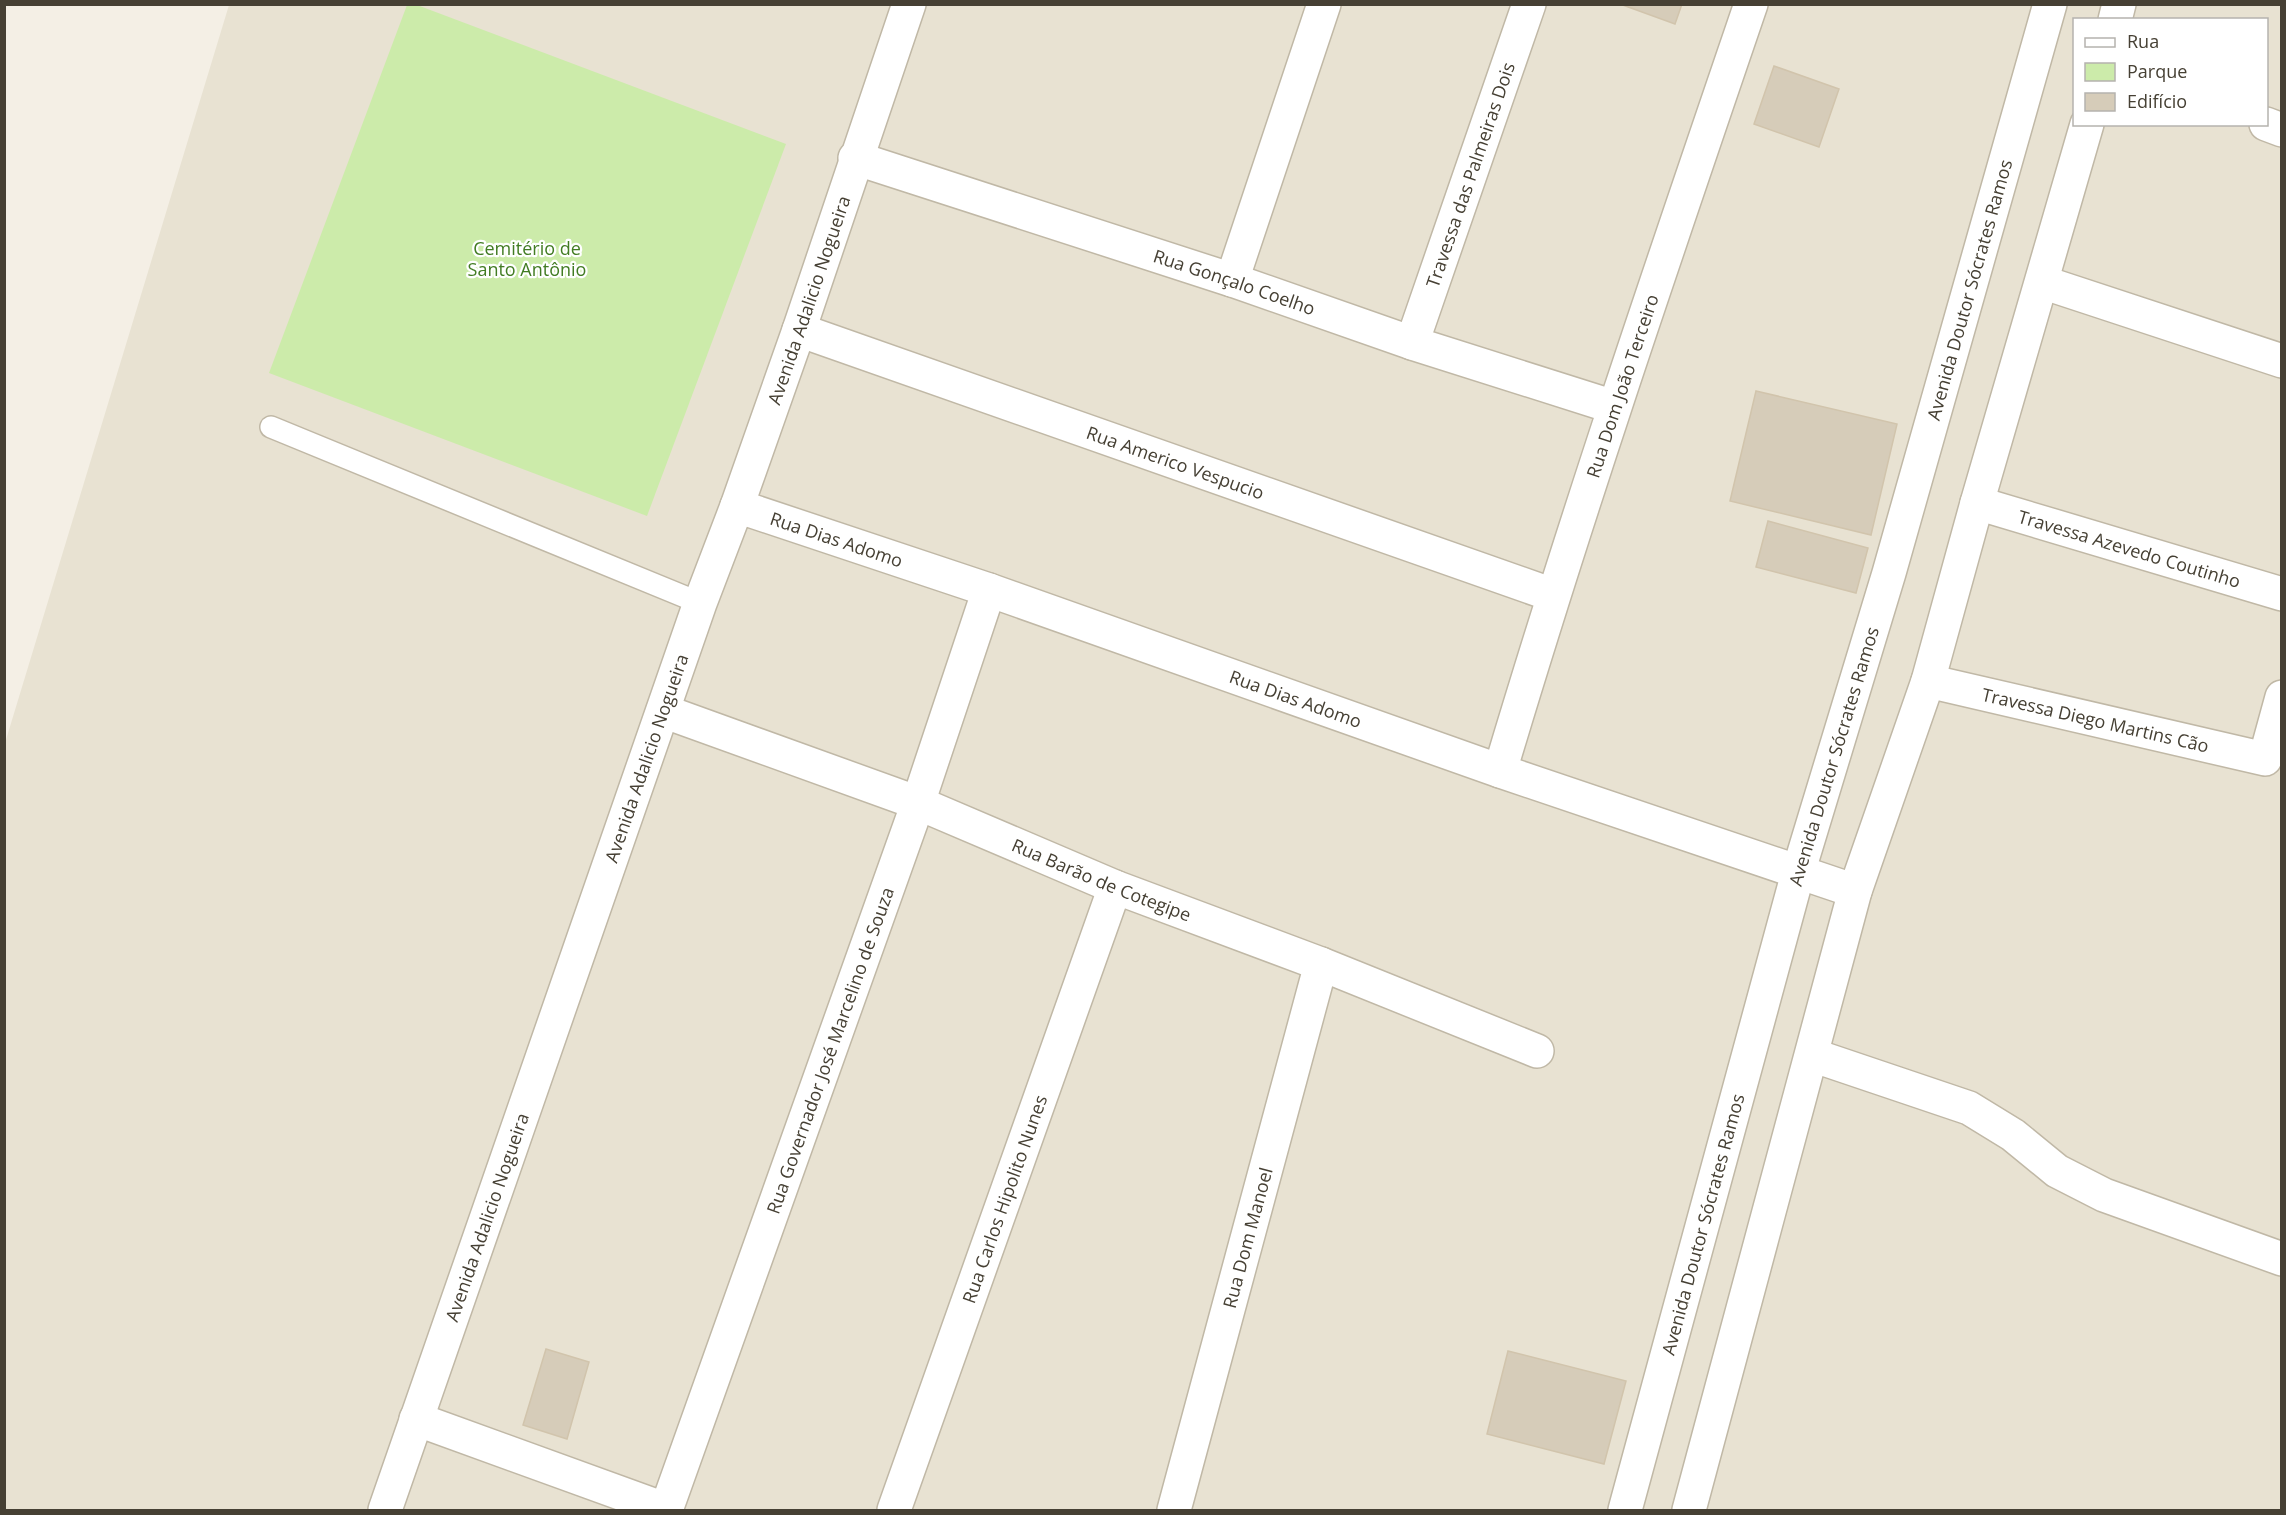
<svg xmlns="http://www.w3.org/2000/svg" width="2286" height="1515" viewBox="0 0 2286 1515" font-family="'Open Sans',sans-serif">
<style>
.residential{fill:#e8e2d2;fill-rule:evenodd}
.green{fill:#ccebaa}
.building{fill:#d6ccb9;stroke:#d1c4ac;stroke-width:1.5}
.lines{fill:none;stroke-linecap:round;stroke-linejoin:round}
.service-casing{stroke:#c0b8a6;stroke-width:24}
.minor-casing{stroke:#c0b8a6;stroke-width:36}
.tertiary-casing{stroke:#c0b8a6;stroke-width:36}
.service{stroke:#fff;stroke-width:21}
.minor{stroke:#fff;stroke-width:33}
.tertiary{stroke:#fff;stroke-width:33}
.labels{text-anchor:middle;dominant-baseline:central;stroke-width:4.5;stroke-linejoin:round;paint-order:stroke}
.street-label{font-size:18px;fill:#464034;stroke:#fff}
.park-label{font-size:18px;fill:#427c23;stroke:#fff}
</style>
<rect width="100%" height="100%" fill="#f4efe5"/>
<!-- residential -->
<path class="residential" d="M229,5H2281V1510H5V743ZM2074,20H2266V124H2074Z"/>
<!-- green -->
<path class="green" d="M407,5H417L786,144L647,516L269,373Z"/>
<!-- building -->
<path class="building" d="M1620,4H1682L1675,24Z
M1774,66L1839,89L1819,147L1754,124Z
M1756,391L1897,424L1871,535L1730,501Z
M1768,521L1868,548L1856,593L1756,567Z
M546,1349L589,1362L567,1439L523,1425Z
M1508,1351L1626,1381L1604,1464L1487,1434Z"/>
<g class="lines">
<!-- service casing -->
<g class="service-casing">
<path id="service" d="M271,427L700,603"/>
</g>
<!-- minor casing -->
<g class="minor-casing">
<g id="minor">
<path d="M2266,124L2282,130"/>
<path id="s1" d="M855,158L1232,280L1412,343L1614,407"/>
<path d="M1232,280L1324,4"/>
<path d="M2042,282L2282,361"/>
<path id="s2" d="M799,330L1553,595"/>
<path id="s3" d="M1412,343L1529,4"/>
<path id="s4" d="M1977,503L2282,594"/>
<path id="s5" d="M737,506L989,590L1500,771L1855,891"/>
<path id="s6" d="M1928,681L2265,759L2282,697"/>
<path id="s7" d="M663,711L918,803L1115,887L1321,964L1537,1051"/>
<path id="s8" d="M1500,771C1577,513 1664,259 1751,4"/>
<path d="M1812,1055L1969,1108L2013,1135L2057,1171L2104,1195L2282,1259"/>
<path d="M416,1419L667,1510"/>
<path id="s9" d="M666,1510L918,803L989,590"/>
<path id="s10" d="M894,1510L1115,887"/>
<path id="s11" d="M1174,1510L1321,964"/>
</g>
</g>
<!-- tertiary casing -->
<g class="tertiary-casing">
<g id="tertiary">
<path d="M2115,20L2119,4"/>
<path id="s12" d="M385,1510L700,603L737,506L799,330L909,4"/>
<path id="s13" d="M1625,1510L1798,873L1889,573L2050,4"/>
<path d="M1689,1510L1855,891L1928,681L1977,503L2087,124"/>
</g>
</g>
<!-- service -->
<use href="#service" class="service"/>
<!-- minor -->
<use href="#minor" class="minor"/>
<!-- tertiary -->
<use href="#tertiary" class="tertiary"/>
</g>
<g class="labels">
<!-- street labels -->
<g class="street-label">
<text stroke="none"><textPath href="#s3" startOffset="178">Travessa das Palmeiras Dois</textPath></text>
<text stroke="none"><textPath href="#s1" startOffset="399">Rua Gonçalo Coelho</textPath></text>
<text stroke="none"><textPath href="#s13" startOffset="1268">Avenida Doutor Sócrates Ramos</textPath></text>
<text stroke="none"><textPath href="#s12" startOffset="1282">Avenida Adalicio Nogueira</textPath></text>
<text stroke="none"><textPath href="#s8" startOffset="404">Rua Dom João Terceiro</textPath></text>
<text stroke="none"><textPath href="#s2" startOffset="399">Rua Americo Vespucio</textPath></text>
<text stroke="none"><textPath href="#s5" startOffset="105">Rua Dias Adomo</textPath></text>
<text stroke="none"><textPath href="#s4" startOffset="159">Travessa Azevedo Coutinho</textPath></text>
<text stroke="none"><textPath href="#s5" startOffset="591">Rua Dias Adomo</textPath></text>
<text stroke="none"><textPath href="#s6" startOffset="172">Travessa Diego Martins Cão</textPath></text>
<text stroke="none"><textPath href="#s13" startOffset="782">Avenida Doutor Sócrates Ramos</textPath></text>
<text stroke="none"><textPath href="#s12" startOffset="796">Avenida Adalicio Nogueira</textPath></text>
<text stroke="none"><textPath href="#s7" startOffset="470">Rua Barão de Cotegipe</textPath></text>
<text stroke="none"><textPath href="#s9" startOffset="488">Rua Governador José Marcelino de Souza</textPath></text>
<text stroke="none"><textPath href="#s10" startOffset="330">Rua Carlos Hipolito Nunes</textPath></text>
<text stroke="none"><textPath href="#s12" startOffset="310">Avenida Adalicio Nogueira</textPath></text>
<text stroke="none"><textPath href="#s13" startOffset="296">Avenida Doutor Sócrates Ramos</textPath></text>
<text stroke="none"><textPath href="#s11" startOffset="282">Rua Dom Manoel</textPath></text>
</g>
<!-- park labels -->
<g class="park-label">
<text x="527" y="248">Cemitério de<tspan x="527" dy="21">Santo Antônio</tspan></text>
</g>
</g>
<!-- border -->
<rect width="2286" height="1515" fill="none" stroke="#464034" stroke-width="12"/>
<!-- legend -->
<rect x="2073" y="18" width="195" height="108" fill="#ffffff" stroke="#b5b3ae" stroke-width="1.5"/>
<rect x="2085" y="38" width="30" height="9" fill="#ffffff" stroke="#b5b3ae" stroke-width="1.5"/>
<text x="2127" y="48" font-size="18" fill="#464034">Rua</text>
<rect x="2085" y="63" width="30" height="18" fill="#ccebaa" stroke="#b5b3ae" stroke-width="1.5"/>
<text x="2127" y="78" font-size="18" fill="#464034">Parque</text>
<rect x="2085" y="93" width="30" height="18" fill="#d6ccb9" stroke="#b5b3ae" stroke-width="1.5"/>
<text x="2127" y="108" font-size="18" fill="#464034">Edifício</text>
</svg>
